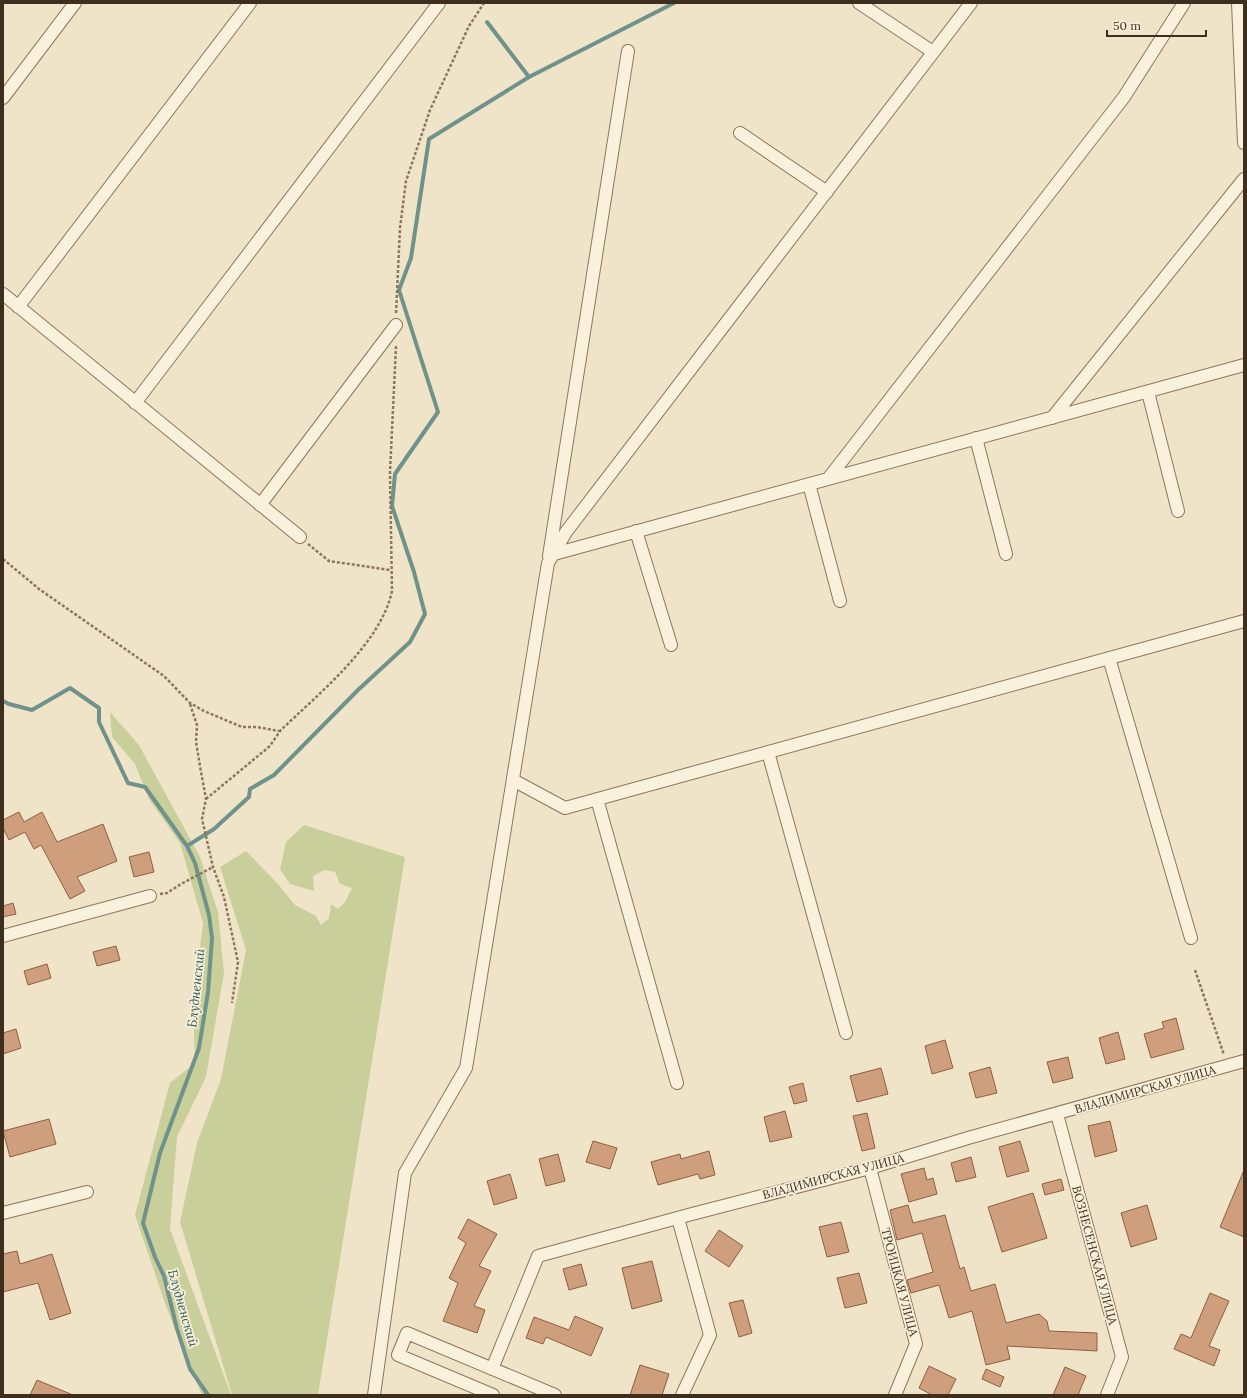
<svg xmlns="http://www.w3.org/2000/svg" width="1247" height="1398" viewBox="0 0 1247 1398" font-family="Lora,serif">
<style>
.green{fill:#c9cf9b}
.lines{fill:none;stroke-linecap:round;stroke-linejoin:round}
.stream{stroke:#6f938a;stroke-width:4}
.building{fill:#cf9f7d;stroke:#8d5f41}
.street-casing{stroke:#8d765c;stroke-width:14}
.path{stroke:#8d765c;stroke-width:2.5;stroke-dasharray:3 2;stroke-linecap:butt}
.street{stroke:#faf1dc;stroke-width:12}
.labels{text-anchor:middle;dominant-baseline:central;stroke-width:3.5;stroke-linejoin:round;paint-order:stroke}
.street-label{font-size:12px;fill:#3d2e20;stroke:#f7eed8}
.water-label{font-size:13px;font-style:italic;fill:#2f5d5a;stroke:#f7eed8}
</style>
<rect width="100%" height="100%" fill="#f0e4c8"/>
<!-- green -->
<path class="green" d="M110,712L139,745L200,857L218,912L224,973L206,1077L177,1137L170,1229L231,1395H202L167,1309L135,1215L170,1083L195,1063L193,1005L203,923L180,843L149,799L135,764L112,737Z
M304,825L405,857L318,1395H232L180,1222L197,1143L221,1079L246,950L220,867L246,851L278,884L295,905L316,916L321,925L329,918L331,904L338,909L345,902L352,888L340,884L335,872L325,870L313,876L314,891L290,884L280,869L286,842Z"/>
<g class="lines">
<!-- stream -->
<path class="stream" d="M529,77L674,3
M3,701L9,704L32,710L70,688L99,708V722L128,783L145,787L187,846L195,863L209,915L212,938L208,992L199,1048L160,1153L143,1223L155,1257L164,1276L177,1329L190,1369L208,1395
M187,846L214,829L249,797L250,789L274,775L358,690L410,642L425,614L414,572L392,506L395,474L438,412L399,290L411,258L429,139L529,77L487,22"/>
</g>
<!-- building -->
<path class="building" d="M19,812L24,822L42,812L57,842L103,824L117,861L77,877L85,891L70,899L41,845L34,849L25,832L9,840L3,828V820Z
M149,852L154,872L134,877L129,857Z
M13,903L16,914L3,917V906Z
M116,946L120,960L97,966L93,952Z
M47,964L51,978L28,985L24,971Z
M1176,1018L1184,1049L1151,1058L1144,1034L1164,1028L1162,1022Z
M16,1029L21,1048L3,1054V1033Z
M1118,1032L1125,1059L1106,1064L1099,1038Z
M945,1040L953,1068L932,1074L925,1046Z
M1068,1057L1073,1078L1053,1083L1047,1062Z
M990,1067L997,1093L976,1098L969,1073Z
M881,1068L888,1094L857,1102L850,1076Z
M803,1083L807,1101L794,1104L789,1087Z
M785,1111L792,1137L770,1142L764,1117Z
M867,1113L875,1148L862,1151L853,1116Z
M49,1119L56,1144L10,1157L3,1131Z
M1110,1121L1117,1151L1095,1157L1088,1126Z
M593,1141L617,1148L610,1169L586,1162Z
M1020,1141L1029,1171L1007,1177L999,1147Z
M709,1151L715,1175L700,1179L698,1174L658,1185L651,1162L680,1154L681,1159Z
M558,1154L565,1181L546,1186L539,1159Z
M971,1157L976,1177L956,1182L951,1163Z
M924,1168L927,1180L933,1178L937,1194L909,1202L901,1174Z
M1244,1170V1237L1220,1227Z
M510,1174L517,1198L494,1205L487,1181Z
M1061,1179L1064,1190L1045,1195L1042,1184Z
M1033,1193L1047,1238L1002,1252L988,1207Z
M908,1205L913,1223L945,1215L960,1269L964,1267L971,1291L995,1284L1006,1323L1039,1314L1047,1321L1049,1331L1097,1333V1351L1007,1346L1010,1359L986,1365L972,1311L949,1318L939,1285L911,1293L907,1280L933,1272L922,1233L897,1240L890,1210Z
M1147,1205L1157,1239L1131,1247L1121,1213Z
M468,1219L497,1234L479,1266L491,1271L474,1306L485,1310L477,1333L443,1321L458,1283L449,1278L466,1243L458,1238Z
M841,1222L849,1252L827,1257L819,1227Z
M719,1230L743,1246L729,1267L705,1251Z
M17,1251L20,1264L52,1254L71,1313L50,1320L38,1283L3,1292V1254Z
M652,1261L662,1301L632,1309L622,1268Z
M581,1264L587,1285L569,1290L563,1269Z
M859,1273L867,1303L845,1308L837,1278Z
M1210,1293L1229,1301L1209,1346L1220,1350L1214,1366L1174,1349L1181,1334L1191,1338Z
M743,1300L752,1333L739,1337L729,1303Z
M575,1316L603,1328L591,1356L546,1337L543,1344L526,1338L534,1317L569,1330Z
M640,1365L669,1374L662,1395H630Z
M929,1366L956,1379L948,1395H932L919,1388Z
M1065,1367L1086,1376L1078,1395H1053Z
M986,1369L1004,1377L1000,1387L982,1379Z
M37,1380L73,1395H30Z"/>
<g class="lines">
<!-- street casing -->
<g class="street-casing">
<path id="street" d="M859,3L933,52
M1238,3L1244,143
M3,98L75,3
M740,133L827,192
M3,294L300,537
M18,307L250,3
M1148,392L1178,511
M135,403L439,3
M1052,418L1244,179
M976,438L1006,554
M828,479L1124,97L1184,3
M809,484L840,601
M260,505L396,325
M636,531L671,645
M554,554L1244,365
M549,556L628,51
M1109,658L1191,938
M768,752L846,1033
M513,780L565,808L1244,621
M597,799L677,1083
M3,936L150,896
M1057,1114L1122,1357L1107,1395
M870,1168L916,1344L895,1395
M3,1213L87,1192
M678,1218L710,1335L682,1395
M492,1369L538,1256L692,1214L870,1168L968,1138L1244,1061
M374,1395L405,1173L466,1068L548,563L566,532L971,3
M493,1395L398,1355L407,1333L555,1395"/>
</g>
<!-- path -->
<path class="path" d="M396,313L400,228L406,181L430,110L469,26L484,3
M308,544L329,561L390,570
M3,559L39,589L164,676L190,703L204,711L242,727H257L279,731
M190,704L197,725L196,742L201,772L206,799L202,819L213,867L224,897L238,962L232,1003
M206,799L270,746L280,731C317,695 381,644 392,591L390,472L396,346
M160,894L167,893L181,884L213,867
M1195,970L1224,1055"/>
<!-- street -->
<use href="#street" class="street"/>
</g>
<g class="labels">
<!-- street labels -->
<g class="street-label">
<text transform="translate(1145 1089) rotate(-16)">ВЛАДИМИРСКАЯ УЛИЦА</text>
<text transform="translate(833 1176) rotate(-15)">ВЛАДИМИРСКАЯ УЛИЦА</text>
<text transform="translate(1095 1255) rotate(75)">ВОЗНЕСЕНСКАЯ УЛИЦА</text>
<text transform="translate(900 1282) rotate(75)">ТРОИЦКАЯ УЛИЦА</text>
</g>
<!-- water labels -->
<g class="water-label">
<text transform="translate(196 988) rotate(-84)">Блудненский</text>
<text transform="translate(183 1308) rotate(74)">Блудненский</text>
</g>
</g>
<!-- border -->
<rect width="1247" height="1398" fill="none" stroke="#3d2e20" stroke-width="8"/>
<!-- scale -->
<path d="M1107 30v6h99v-6" fill="none" stroke="#3d2e20" stroke-width="2"/>
<text x="1113" y="30" font-size="12" fill="#3d2e20" stroke="#f7eed8" stroke-width="3" paint-order="stroke">50 m</text>
</svg>
